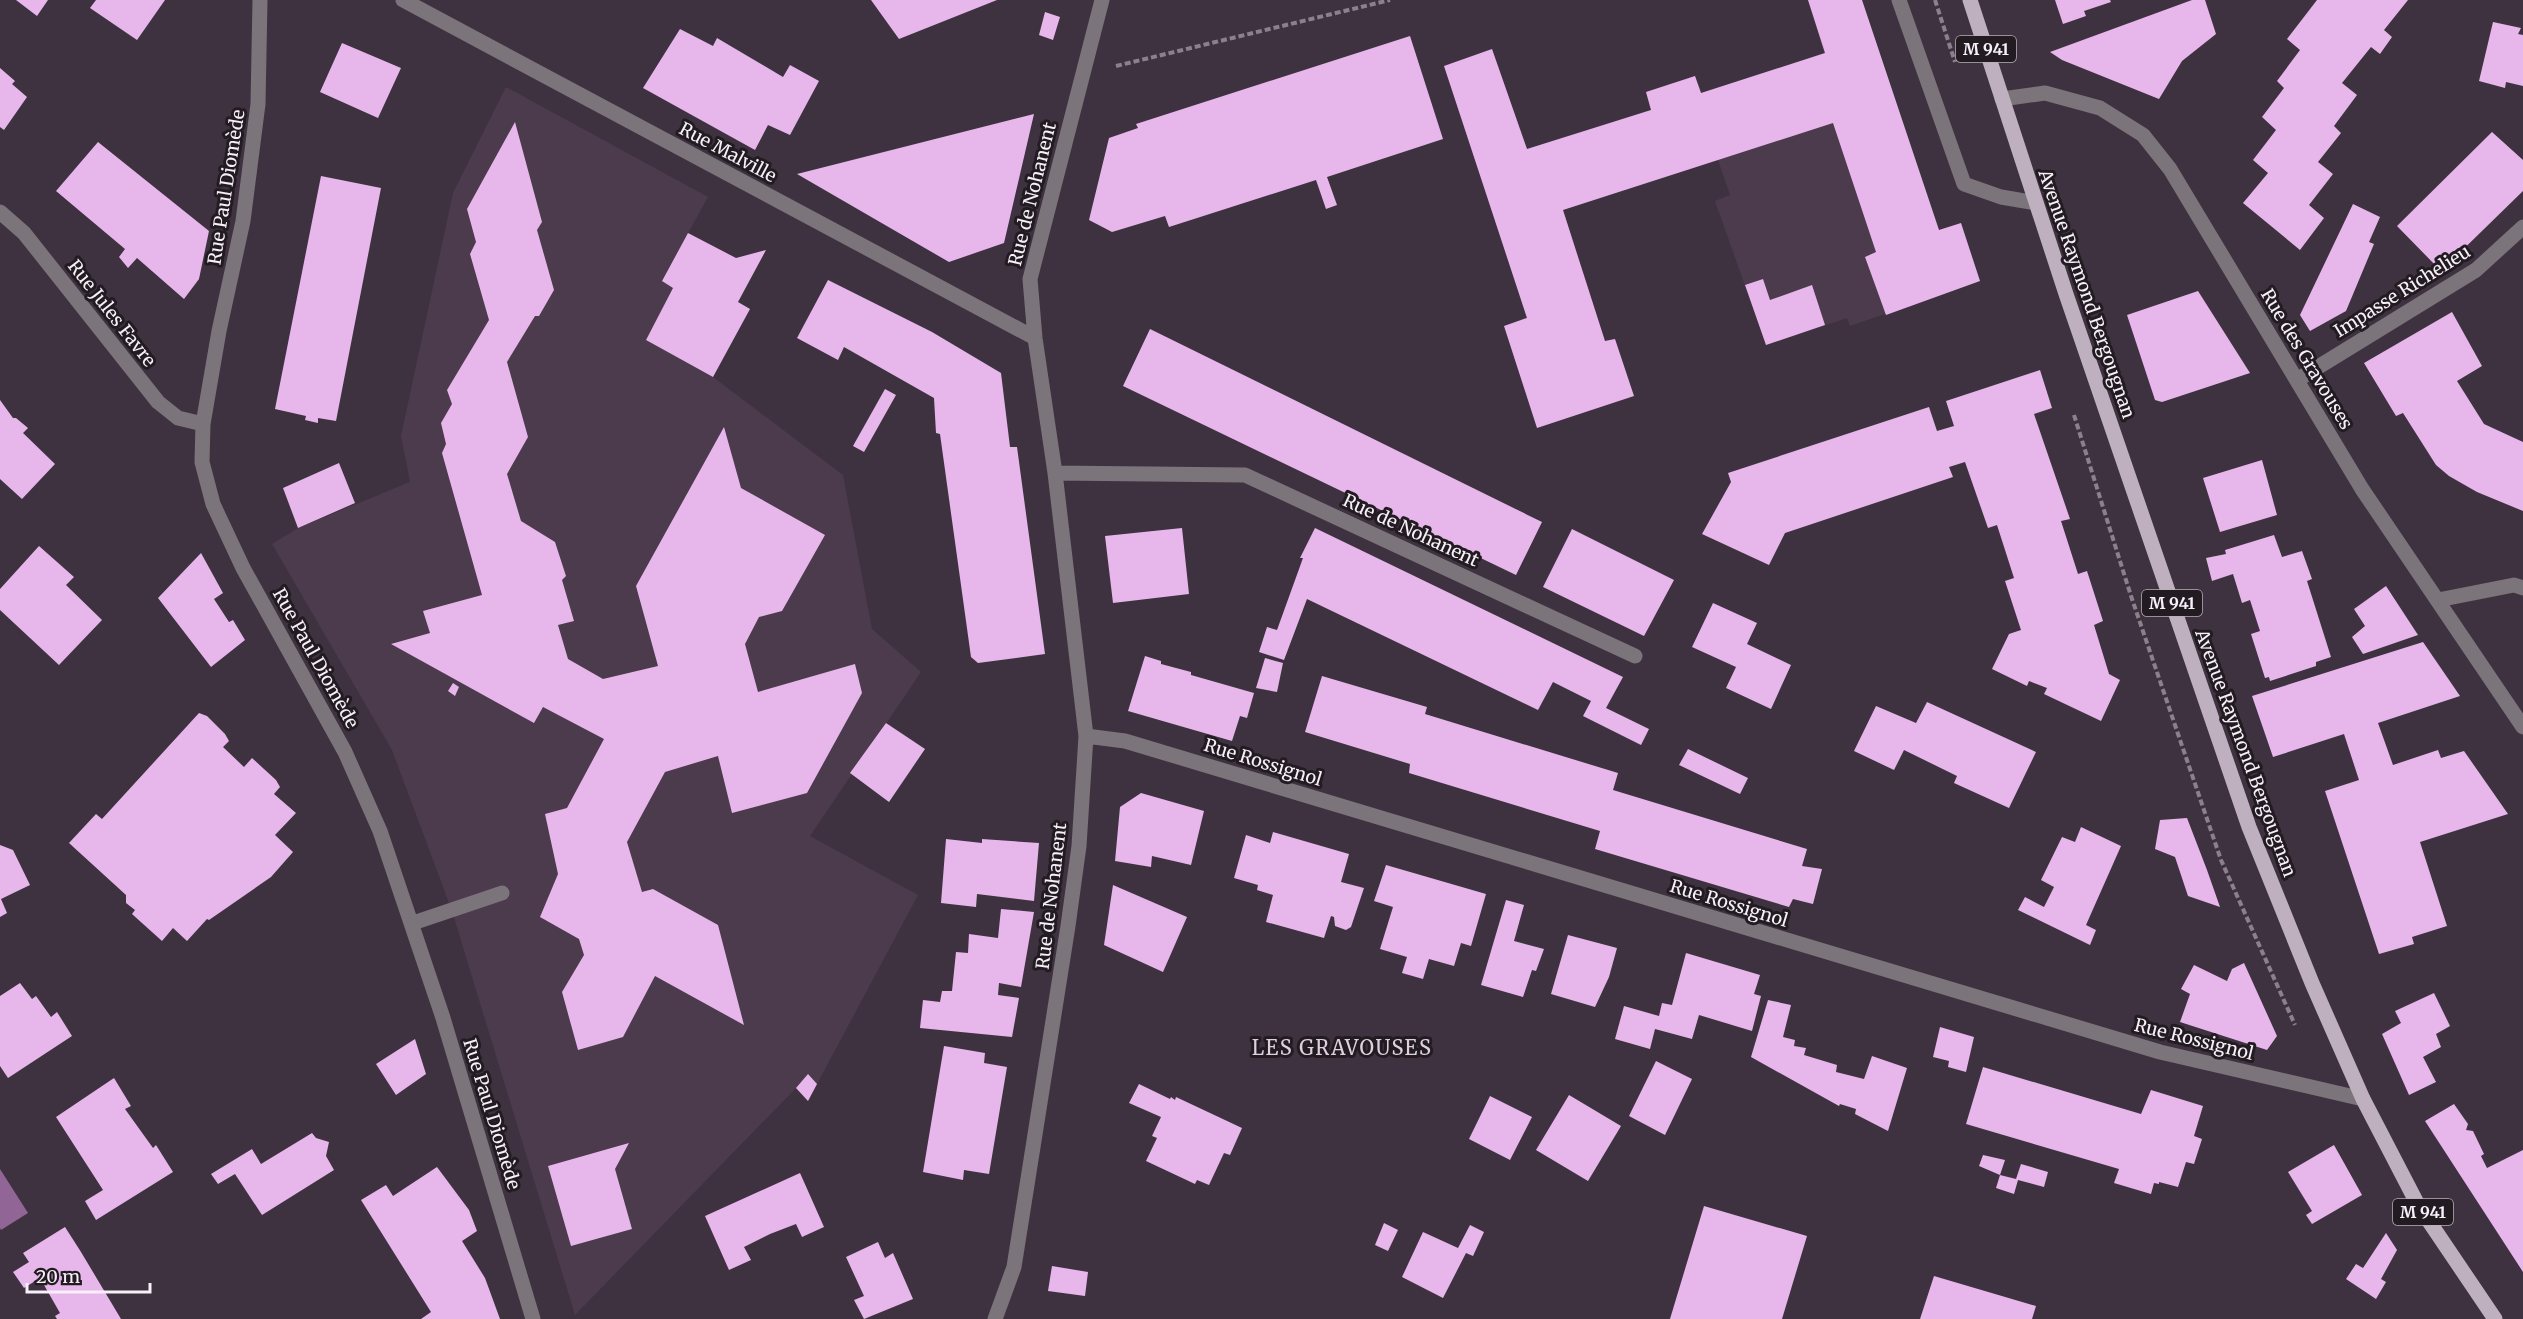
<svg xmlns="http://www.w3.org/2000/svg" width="2523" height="1319" viewBox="0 0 2523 1319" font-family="Merriweather,serif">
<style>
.built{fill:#4c3a4d}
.water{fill:#916596}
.building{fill:#e7b7ec}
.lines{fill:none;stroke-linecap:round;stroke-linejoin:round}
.path{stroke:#8b808c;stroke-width:4;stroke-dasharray:6 3;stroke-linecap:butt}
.lane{stroke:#7b747b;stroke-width:15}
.street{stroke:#7b747b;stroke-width:15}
.primary{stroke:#beb0bf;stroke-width:15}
.labels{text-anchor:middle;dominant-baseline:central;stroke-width:6;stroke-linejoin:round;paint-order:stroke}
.shield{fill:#221c22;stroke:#b8b0b8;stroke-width:1.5}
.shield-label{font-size:16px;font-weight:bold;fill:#f8f0f9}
.street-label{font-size:18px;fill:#f8f0f9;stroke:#221c22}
.neighbourhood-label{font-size:20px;letter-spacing:1.5px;fill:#dfcfe1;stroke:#221c22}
</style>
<rect width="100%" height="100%" fill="#3f3240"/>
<!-- built -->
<path class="built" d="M1808,0H1862L1939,230L1961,223L1980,281L1850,326L1847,318L1766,345L1715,201L1730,195L1718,160L1563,210L1605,341L1615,339L1634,396L1537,428L1504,326L1527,317L1444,66L1492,49L1527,149L1651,110L1646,92L1695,76L1702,93L1824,53Z
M506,87L708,197L662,280L673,288L646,340L713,377L843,475L872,629L921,672L810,836L918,895L808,1101L796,1088L575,1315L452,911L392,750L272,544L298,528L410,482L401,436L453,193Z"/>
<!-- water -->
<path class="water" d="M0,1169L28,1213L1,1230L0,1228Z"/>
<!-- building -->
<path class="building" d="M16,0H48L37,16Z
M96,0H165L137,40L90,8Z
M871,0H997L899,39Z
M1808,0H1862L1939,230L1961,223L1980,281L1886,315L1865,257L1876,252L1833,123L1563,210L1605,341L1615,339L1634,396L1537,428L1504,326L1527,318L1444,66L1492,49L1527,149L1651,110L1646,92L1695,76L1701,93L1825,53Z
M2055,0H2110L2111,2L2084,11L2086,16L2063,24Z
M2192,0H2205L2216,34L2182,61L2159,99L2062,60L2050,52Z
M2317,0H2408L2384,30L2392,37L2380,54L2371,47L2342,83L2357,95L2334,126L2341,133L2318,162L2333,174L2309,205L2324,218L2300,250L2243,203L2268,173L2253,160L2276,130L2262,117L2284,88L2277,81L2300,50L2287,39Z
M1045,12L1060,17L1053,40L1039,35Z
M2493,22L2521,28L2518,34L2523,35V86L2506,82L2505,88L2479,81Z
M680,29L713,46L717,38L783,77L790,65L819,81L790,135L768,125L755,150L643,88Z
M1410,36L1443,139L1327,177L1337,205L1326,209L1316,180L1169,227L1165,216L1112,232L1089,220L1109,138L1138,128L1136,124Z
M342,43L401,68L378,118L320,92Z
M0,68L15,81L12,84L27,97L4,130L0,127Z
M1034,114L1004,243L949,262L797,174Z
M515,122L542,222L537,230L554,290L539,316H535L507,362L528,437L507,474L521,521L555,542L566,576L562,580L574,621L558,625L568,659L603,679L658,666L636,586L724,427L741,488L825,535L782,611L759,617L745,644L758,692L855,664L862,693L807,793L732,813L718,756L665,772L627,842L642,892L653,889L718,925L744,1025L655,976L623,1037L578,1050L562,992L584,955L579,939L540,917L558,874L545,814L567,808L604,739L543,707L534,723L391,644L430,633L423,611L482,595L442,453L446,444L441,423L452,404L447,390L489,320L470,254L476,242L467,209Z
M2492,132L2523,160V191L2441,271L2397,226Z
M98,142L209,231L199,279L184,299L137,258L128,268L119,257L125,249L56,191Z
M321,176L381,188L336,421L318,418V423L305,420L306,416L275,409Z
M2353,204L2380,217L2369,242L2374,244L2346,311L2310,331L2300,315Z
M688,233L736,258L766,250L738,302L750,309L713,377L646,340L673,288L662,281Z
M1763,279L1770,300L1812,285L1825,325L1766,345L1745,285Z
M828,280L932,332L1001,373L1010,447H1017L1045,654L978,663L971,657L940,434L936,433L934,398L844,347L838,360L797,338Z
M2198,291L2250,373L2162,402L2155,400L2127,315Z
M2452,312L2482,366L2457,381L2484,424L2523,442V511L2477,492L2449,476L2436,465L2403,413L2396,416L2364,363Z
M1150,329L1542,522L1516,575L1123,386Z
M2040,370L2052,408L2034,414L2070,519L2061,521L2078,574L2087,571L2103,621L2094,625L2109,674L2120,680L2101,721L2044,694L2047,688L2029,681L2027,686L1992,669L2009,634L2021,630L2005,581L2014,578L1997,525L1988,528L1965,462L1949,467L1953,477L1785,533L1769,565L1702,534L1731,482L1728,473L1929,407L1937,431L1954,426L1946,401Z
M885,389L896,395L864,452L853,446Z
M0,400L13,418H16L28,428L23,433L55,464L22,499L0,479Z
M2262,460L2277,515L2220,532L2203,478Z
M339,463L355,503L298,528L283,488Z
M1182,528L1189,594L1113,603L1105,536Z
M1315,528L1623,677L1606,708L1649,729L1641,745L1583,716L1591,701L1553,682L1538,710L1307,599L1284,660L1259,652L1267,627L1277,630L1303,558H1300Z
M1572,529L1674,580L1644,636L1543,587Z
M2274,535L2282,557L2302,551L2312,579L2307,581L2331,657L2316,662V666L2270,681L2269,677L2265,678L2251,634L2260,631L2250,600L2242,603L2233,574L2212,581L2206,558L2226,554L2225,550Z
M39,546L74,577L66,585L102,620L59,665L0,610V589Z
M201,553L223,593L214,599L229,622L233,620L245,640L211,667L158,598Z
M2386,586L2418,635L2363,654L2352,637L2365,626L2354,609Z
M1713,603L1757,623L1747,644L1791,665L1771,709L1726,688L1736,667L1692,647Z
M2423,642L2460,696L2378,723L2393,765L2438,750L2441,758L2464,751L2508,814L2420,842L2447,926L2412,937L2414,944L2379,954L2325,791L2359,780L2344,734L2273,757L2252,696Z
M1145,656L1161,661V664L1191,672V675L1254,693L1247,718L1240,716L1232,741L1128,711Z
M1265,658L1283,663L1277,692L1256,688Z
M1322,676L1427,707L1425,714L1618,773L1613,790L1807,849L1802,866L1822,869L1813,904L1793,899L1789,907L1595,849L1600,831L1409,773L1410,764L1305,732Z
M453,683L459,687L455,696L448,691Z
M1927,702L2036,752L2009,808L1954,783L1957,776L1904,750L1894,770L1854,751L1876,706L1916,723Z
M199,713L207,716L225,734L229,741L223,747L244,767L252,758L276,780L280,787L274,794L296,813L275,835L293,852L271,877L209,920L207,919L187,941L173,928L162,941L132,914L135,910L126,903V895L69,843L96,814L102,819Z
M886,723L925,749L889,802L850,773Z
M1688,749L1748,778L1740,794L1679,765Z
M1141,793L1204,811L1191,865L1152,856L1151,867L1115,861L1120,807Z
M2187,818L2207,870L2220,907L2188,896L2175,857L2155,849L2160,820Z
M2081,827L2121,846L2086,925L2096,930L2090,945L2018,910L2025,897L2044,907L2054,887L2041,880L2062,837L2075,842Z
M1273,832L1349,854L1341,882L1364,888L1351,927L1346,930L1335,926L1334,917L1331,916L1324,938L1266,922L1273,895L1257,890L1258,885L1234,878L1246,835L1270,843Z
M946,839L982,843V839L1039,843L1034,901L977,894L976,907L941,903Z
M0,845L13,850L30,885L1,899L7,913L0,917Z
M1386,865L1486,894L1471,946L1461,943L1454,966L1429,959L1423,979L1402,973L1407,957L1380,949L1393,907L1374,901Z
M1113,885L1187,917L1163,972L1104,945Z
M1506,900L1524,905L1514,941L1544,949L1536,971L1532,970L1523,997L1481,985Z
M1001,909L1034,912L1021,987L999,983L998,995L1019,998L1012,1037L920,1028L923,1000L940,1002L942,991H952L956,952L968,953L969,934L998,938Z
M1568,935L1617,948L1609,977L1595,1007L1551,994Z
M1686,953L1760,975L1754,994L1761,996L1752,1031L1699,1015L1692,1039L1655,1029L1650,1049L1615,1039L1624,1006L1659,1016L1662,1003L1672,1005Z
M2244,963L2277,1036L2267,1050L2180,1022L2190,994L2181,989L2194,965L2227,981L2232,969Z
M20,983L32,999L36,996L51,1017L57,1012L72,1036L8,1078L0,1066V996Z
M2434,993L2450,1026L2436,1034L2441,1047L2423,1057L2436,1082L2409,1095L2382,1034L2401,1023L2395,1011Z
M1768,1000L1791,1005L1783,1037L1795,1040L1794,1046L1806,1048L1804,1055L1837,1065L1836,1072L1864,1079L1872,1056L1907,1068L1888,1131L1855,1114L1856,1109L1840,1104L1839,1106L1751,1057Z
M1940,1027L1974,1037L1966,1072L1948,1067L1949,1061L1933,1057Z
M415,1039L426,1074L396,1095L376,1064Z
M944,1046L985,1053L984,1063L1007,1067L989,1174L964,1170L963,1180L923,1172Z
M1656,1061L1692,1079L1665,1135L1629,1116Z
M1983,1067L2141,1114L2151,1090L2203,1106L2194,1136L2202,1139L2194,1164L2186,1162L2178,1187L2159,1182V1184L2154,1183L2151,1194L2114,1183L2119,1169L1966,1124Z
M808,1074L817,1084L808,1101L796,1088Z
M114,1078L131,1106L125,1109L153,1148L156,1145L173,1172L96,1220L85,1201L103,1190L56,1117Z
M1139,1084L1170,1099L1171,1097L1175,1100L1176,1097L1242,1128L1230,1155L1224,1153L1209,1185L1197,1180L1195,1184L1146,1161L1157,1138L1152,1136L1161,1117L1129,1103Z
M1569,1095L1621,1126L1588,1181L1536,1150Z
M1490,1096L1532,1117L1510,1160L1469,1139Z
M2454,1104L2468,1124L2466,1130L2473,1131L2484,1154L2481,1156L2487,1168L2523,1150V1272L2425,1121Z
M312,1133L316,1138L329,1142L326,1156L334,1170L262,1215L235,1174L218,1184L211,1174L252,1149L261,1164Z
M629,1143L615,1169L632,1229L571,1246L548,1166Z
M2334,1145L2362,1195L2312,1224L2306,1215L2312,1211L2288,1172Z
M1983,1155L2005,1160L2000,1175L1979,1166Z
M2021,1164L2048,1172L2044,1187L2018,1180L2014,1194L1996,1188L2000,1175L2016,1179Z
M437,1167L469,1210L477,1231L462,1241L485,1278L500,1319H421L431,1312L361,1200L386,1185L393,1196Z
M800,1173L824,1227L802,1237L796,1224L770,1234L744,1247L751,1260L729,1270L705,1216Z
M1704,1206L1807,1236L1782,1319H1670Z
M1384,1223L1398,1230L1388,1251L1375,1245Z
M1470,1225L1484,1232L1473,1256L1466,1253L1443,1298L1402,1277L1423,1232L1458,1248Z
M65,1227L81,1252L121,1319H57L55,1316L60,1313L40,1278L24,1288L13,1272L29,1262L23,1253Z
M2386,1233L2397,1250L2381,1279L2386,1282L2376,1299L2346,1279L2356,1264L2363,1268Z
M878,1242L885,1258L893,1253L913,1299L864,1319L854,1300L864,1296L846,1257Z
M1052,1266L1088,1272L1085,1296L1048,1291Z
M1934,1276L2036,1306L2032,1319H1920Z"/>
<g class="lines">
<!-- path -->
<path class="path" d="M1935,0L1955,62
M1116,66L1390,0
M2074,415L2131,596L2221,860L2295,1025"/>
<!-- lane -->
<path class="lane" d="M1899,0L1964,184L2001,197L2036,203
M413,923L502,893"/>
<!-- street -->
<path class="street" d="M260,0L258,104L243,221L219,331L203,424L202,462L213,504L243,568L345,752L380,831L443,1018L533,1319
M403,0L1035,338
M2002,99L2045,93L2100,108L2143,135L2170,169L2362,489L2523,727
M0,212L24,233L158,402L178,418L203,424
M2297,380L2476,270L2523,227
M1055,473L1245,475L1635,656
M2438,600L2514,585L2523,588
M1086,736L1125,741L2160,1052L2363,1099
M995,1319L1014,1267L1068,926L1079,846L1086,736L1055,473L1035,338L1030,279L1102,0"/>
<!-- primary -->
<path class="primary" d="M1970,0L2066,294L2249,827L2312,983L2363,1099L2418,1205L2495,1319"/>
</g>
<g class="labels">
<!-- shield labels -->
<g class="shield">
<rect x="1956" y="36" width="60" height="26" rx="4.5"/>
<rect x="2142" y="590" width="60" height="26" rx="4.5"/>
<rect x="2393" y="1199" width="60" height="26" rx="4.5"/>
</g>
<g class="shield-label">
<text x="1986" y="49">M 941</text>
<text x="2172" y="603">M 941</text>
<text x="2423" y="1212">M 941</text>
</g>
<!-- street labels -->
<g class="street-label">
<text transform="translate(728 152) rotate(28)">Rue Malville</text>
<text transform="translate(226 187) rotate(-81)">Rue Paul Diomède</text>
<text transform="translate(1032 194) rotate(-76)">Rue de Nohanent</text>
<text transform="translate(2402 291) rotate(-32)">Impasse Richelieu</text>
<text transform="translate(2087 294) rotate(71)">Avenue Raymond Bergougnan</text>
<text transform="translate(112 313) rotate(52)">Rue Jules Favre</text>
<text transform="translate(2307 359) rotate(59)">Rue des Gravouses</text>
<text transform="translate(1411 530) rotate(25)">Rue de Nohanent</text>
<text transform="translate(316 658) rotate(61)">Rue Paul Diomède</text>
<text transform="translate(2246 753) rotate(70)">Avenue Raymond Bergougnan</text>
<text transform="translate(1263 762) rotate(17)">Rue Rossignol</text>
<text transform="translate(1051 896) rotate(-83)">Rue de Nohanent</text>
<text transform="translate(1729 903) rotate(17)">Rue Rossignol</text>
<text transform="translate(2194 1039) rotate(14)">Rue Rossignol</text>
<text transform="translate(492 1114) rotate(73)">Rue Paul Diomède</text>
</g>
<!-- neighbourhood labels -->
<g class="neighbourhood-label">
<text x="1342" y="1047">LES GRAVOUSES</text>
</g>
</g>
<!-- scale -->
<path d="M27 1283v9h123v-9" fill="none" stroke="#f8f0f9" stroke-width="3"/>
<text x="36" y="1283" font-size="18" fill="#f8f0f9" stroke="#221c22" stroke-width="4.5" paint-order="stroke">20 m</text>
</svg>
